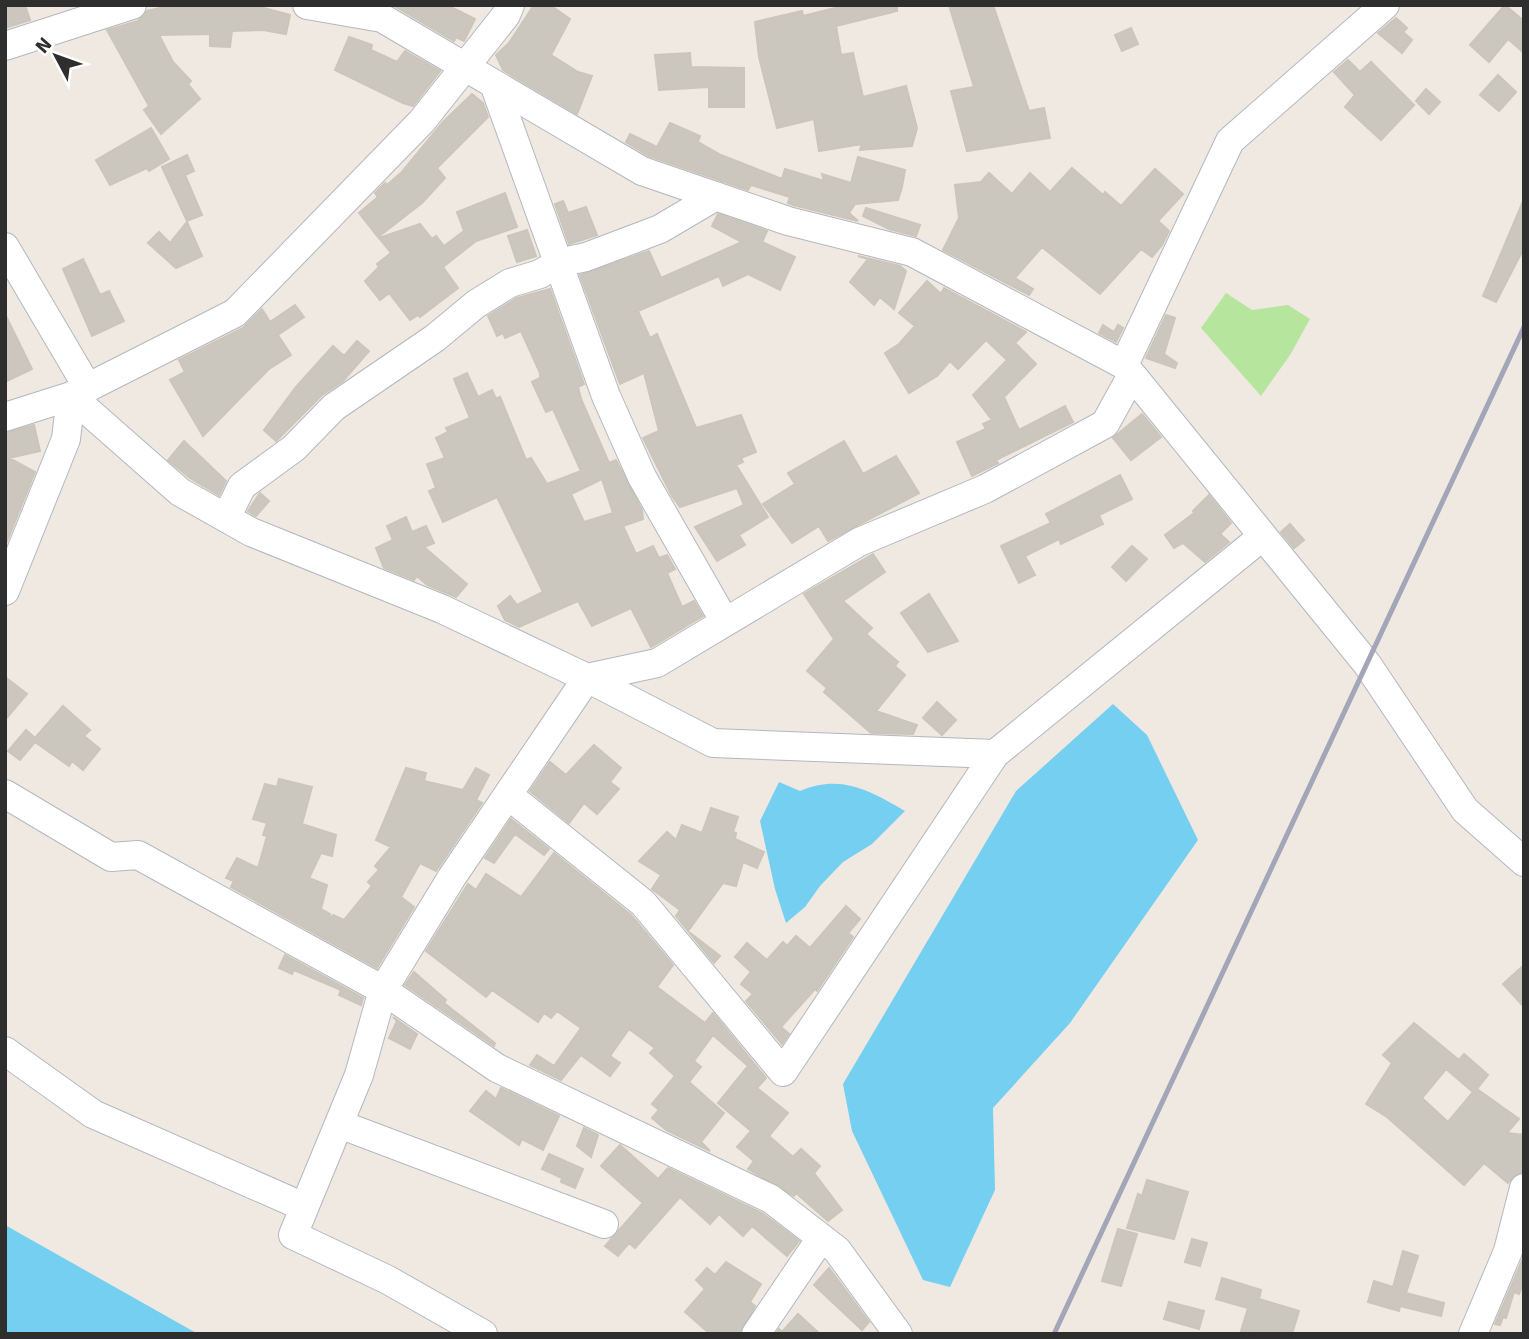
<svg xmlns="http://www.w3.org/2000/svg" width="1529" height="1339" viewBox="0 0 1529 1339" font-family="Signika,sans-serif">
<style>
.green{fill:#b6e59e}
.water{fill:#75cff0}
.building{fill:#cbc7bf;stroke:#cbc5ba;stroke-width:2;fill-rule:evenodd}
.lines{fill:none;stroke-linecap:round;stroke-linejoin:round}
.minor-casing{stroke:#b4b7c1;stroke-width:30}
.minor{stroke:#fff;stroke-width:28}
.rail{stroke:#a3a6b8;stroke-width:5}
</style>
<rect width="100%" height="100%" fill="#efe9e1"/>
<!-- green -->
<path class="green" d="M1226,293L1252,310L1288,305L1310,319L1290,355L1261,396L1201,328Z"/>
<!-- water -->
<path class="water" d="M1113,704L1147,735L1198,840L1070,1023L993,1108L995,1190L950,1287L923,1280L852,1131L843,1084L1016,791Z
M779,782L800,791C840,774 869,790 905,811L872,844L843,862L820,886L805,907L786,923L775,889L760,821Z
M5,1225L198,1334H5Z"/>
<!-- building -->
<path class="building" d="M5,5H25L30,20L5,28Z
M173,5H253L290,15L286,34L263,30L232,31L230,47L210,46V34L159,35L173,62L191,81L188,84L200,99L161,134L144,110L149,106L107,30L138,21L147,11Z
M393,5H447L475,19L464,41L456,37L454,41Z
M534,5H550L570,19L551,55L578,72L592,76L577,114L503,70L496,55L509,43Z
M847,5H897V11L836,26L841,55L853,53L863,97L906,86L917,128L912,146L860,150L862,144L819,151L814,119L777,128L759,57L755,22L802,11L803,16Z
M949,5H993L1029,111L1044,108L1050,138L967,151L951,91L974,87Z
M1505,5L1524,21V53L1508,39L1489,62L1470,45Z
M1396,18L1407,28L1403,32L1412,40L1402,53L1378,33Z
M1131,28L1138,44L1122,51L1115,35Z
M349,37L372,45L371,50L397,62L405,51L440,71L413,106L403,103L335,70Z
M690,53L691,67L744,68V107H709V87L659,90L655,55Z
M1348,60L1360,72L1371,62L1414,105L1381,140L1345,107L1355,95L1334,72Z
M1498,75L1516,92L1499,111L1480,95Z
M1426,89L1440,102L1429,114L1416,101Z
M472,94L483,103L488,117L437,168L445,178L422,203L378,237L359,213L378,197L375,193L385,183L387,185L402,172L443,122Z
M670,123L700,136L698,142L721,155L782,179L785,169L824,181L822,174L851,183L858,157L905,170L902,187L898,200L855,204L849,213L858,221L793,205L788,203L790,197L751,185L748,190L649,156L626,142L630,134L657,147Z
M151,128L169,159L149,171L147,168L110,185L96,160Z
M187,155L194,171L185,175L202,215L187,221L162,167Z
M1072,168L1103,195L1105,192L1121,206L1155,169L1183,194L1158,221L1169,231L1162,245L1152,257L1141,249L1100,294L1042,247L1015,278L1033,289L1029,295L943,250L959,218L955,185L981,182L989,173L1012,194L1030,173L1050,192Z
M505,193L517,227L476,241L443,267L458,288L420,317L418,315L410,320L389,293L380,300L365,281L379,267L377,264L391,253L379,238L420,224L432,239L436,236L444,246L464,231L457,212Z
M1524,199V248L1496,302L1483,296Z
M563,201L568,213L586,207L597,235L569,244L555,204Z
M866,208L920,225L916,236L889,229L863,216Z
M718,214L767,231L762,242L795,257L780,290L748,274L723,286L719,276L638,311L650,338L657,334L696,428L741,415L756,452L741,458L743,462L736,465L768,517L739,535L745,545L717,561L695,527L744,505L737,488L680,507L672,496L643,438L659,431L644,373L620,384L580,275L649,251L661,278L742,242L712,226Z
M187,222L202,256L176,268L148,243L159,232L170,243Z
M527,230L536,256L517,262L508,236Z
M858,256L900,266L906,271L894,309L880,297L874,305L850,282L868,259Z
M83,259L100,295L109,291L124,321L92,336L63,269Z
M927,281L941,294L944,288L1026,332L1015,343L1036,364L1004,397L1019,430L1065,406L1073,422L996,460L998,463L972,476L957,442L986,429L983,424L992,420L973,395L1007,360L986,340L958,369L950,361L937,376L909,393L885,353L899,344L915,326L899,313Z
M550,289L584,384L578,387L581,399L609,463L616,460L642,510L643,519L623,526L636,554L653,546L659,558L667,555L675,569L667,573L682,607L694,601L703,616L651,647L631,608L592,626L578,601L519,627L505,620L498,606L510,596L517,605L543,592L497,497L443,522L429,491L436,488L427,464L445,458L436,438L448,432L446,428L470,418L454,379L467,373L478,397L492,390L496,399L500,397L526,460L531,458L547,484L581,471L553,409L546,412L532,382L540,378V373L521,331L505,338L503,333L497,336L488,316L517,298ZM602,479L613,513L584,522L571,494Z
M295,305L304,317L278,335L291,355L269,369L203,436L170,380L185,372L179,360L243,328L262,309L270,322Z
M5,314L32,369L5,382Z
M1166,315L1175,318L1164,354L1177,363L1175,368L1146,358Z
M1103,325L1114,332L1118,325L1123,328L1116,342L1099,333Z
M357,341L369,351L343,381L322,395L276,441L264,430L296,387L333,346L344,356Z
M1142,414L1161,437L1131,460L1113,438Z
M34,425L40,451L9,458L35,472L5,546V433Z
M184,441L226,481L219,495L190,478L168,460Z
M844,441L863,474L896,456L919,493L828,541L819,526L792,543L763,504L795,484L788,473Z
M1120,475L1132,499L1099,515L1103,524L1061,544L1059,539L1025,556L1035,575L1019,583L1001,546L1051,523L1046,514Z
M260,493L269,501L256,516L248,511Z
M1209,495L1231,523L1220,534L1229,542L1205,562L1183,543L1174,548L1165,535L1194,513L1193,511Z
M406,517L412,532L426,526L434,543L424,547L467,584L456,597L427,585L417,576L414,580L384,568L376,548L393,540L387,526Z
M1290,524L1304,540L1294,548L1281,532Z
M1132,546L1147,559L1126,581L1112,567Z
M873,554L885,572L843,601L872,628L866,634L898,662L895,666L905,675L876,711L917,725L913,734L871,733L824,692L827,688L807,671L834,639L804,594Z
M929,594L958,641L928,652L901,613Z
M5,677L27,694L5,720Z
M937,702L956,720L942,735L923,718Z
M63,706L90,730L84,736L100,749L83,770L72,761L69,766L35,742L20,760L8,751L26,730L35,738Z
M594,745L621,768L610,782L619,789L597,814L584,803L569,823L530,791L550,762L566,775Z
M406,768L426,773L424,781L463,790L476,768L489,775L476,800L482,803L436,871L420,863L401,897L414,907L377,968L231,887L234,881L226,878L237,858L258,868L267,836L263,835L267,823L253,819L265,784L277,787L279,779L312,787L302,824L336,835L332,856L321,853L309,878L327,885L321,909L330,914L328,921L333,915L344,920L372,886L368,882L379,870L375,866L391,847L376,840Z
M711,808L738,817L733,832L736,833L735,839L764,852L757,868L743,862L736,886L723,883L688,931L676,916L680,910L652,889L661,875L639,861L667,832L676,840L682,825L702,833Z
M511,819L549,849L544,855L515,834L494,863L485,858Z
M554,853L631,915L673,965L657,987L705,1023L713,1013L766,1078L757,1088L788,1113L769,1136L793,1157L801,1149L820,1166L814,1173L842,1210L828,1221L796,1193L794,1196L748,1169L754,1161L737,1147L751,1131L718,1103L748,1066L713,1035L694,1061L701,1067L689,1082L724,1113L701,1142L710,1151L666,1130L652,1118L659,1110L652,1104L675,1076L650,1053L655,1048L629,1029L610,1056L620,1063L610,1076L581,1055L561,1080L530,1065L537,1055L554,1066L581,1028L557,1011L551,1018L544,1013L538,1022L492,990L486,997L426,951L468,884L476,890L486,874L521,897Z
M846,906L860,919L848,933L853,937L817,991L815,989L781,1027L789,1034L782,1044L746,1001L753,994L741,984L751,972L735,957L747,943L767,960L783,942L787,946L796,936L810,948Z
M689,932L720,956L714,963Z
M285,955L363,998L361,1005L339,995L341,990L294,970L292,974L279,968Z
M1524,965V1007L1503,984Z
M414,972L446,1000L444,1003L495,1043L494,1046L405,985Z
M393,1017L417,1034L410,1049L389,1038L397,1021Z
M1414,1023L1459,1060L1464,1054L1488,1075L1477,1089L1519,1119L1507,1133L1524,1135V1172L1513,1176L1508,1183L1484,1163L1464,1185L1387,1117L1366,1104L1392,1063L1383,1055ZM1446,1069L1473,1092L1448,1122L1422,1098Z
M501,1088L559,1116L543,1150L522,1139L519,1145L470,1111L486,1091L496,1099Z
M584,1128L598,1135L591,1157L577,1146Z
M620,1145L658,1179L668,1168L762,1213L799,1241L787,1256L752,1226L743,1236L719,1214L710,1224L680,1197L635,1248L629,1243L618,1256L605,1246L643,1203L601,1166Z
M549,1154L583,1169L575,1188L561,1182L562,1178L542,1169Z
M1147,1180L1188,1192L1174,1239L1127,1228L1138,1194L1142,1196Z
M1118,1229L1137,1234L1121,1286L1102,1281Z
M1192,1239L1207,1243L1200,1266L1185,1262Z
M1403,1251L1418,1256L1406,1293L1444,1303L1441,1316L1400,1306L1399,1311L1368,1302L1374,1281L1393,1287Z
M1524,1256V1281L1519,1294L1514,1292L1506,1318L1503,1317L1500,1325L1495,1324Z
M726,1262L761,1284L750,1302L755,1306L740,1334H710L685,1312L705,1289L696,1280L707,1268L715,1275Z
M829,1268L869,1322L862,1330L814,1285Z
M1222,1278L1261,1290L1259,1299L1299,1311L1292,1334L1241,1331L1248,1308L1216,1299Z
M1169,1302L1204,1311L1199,1329L1164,1319Z
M798,1314L820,1334H776L779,1329L782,1332Z"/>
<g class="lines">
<!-- minor casing -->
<g class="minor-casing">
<path id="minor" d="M307,5L382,18L642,171L788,221L912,252L1124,365L1367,664L1465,810L1524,862
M5,46L132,5
M494,84L606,396L642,477L725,622
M5,247L88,388
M1124,365L1230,141L1385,5
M1132,375L1105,424L985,489L859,542L657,663L587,678L713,743L995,754L1263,536
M5,417L71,396L235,313L422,121L506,15L510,5
M226,518L242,486L294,448L334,407L435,338L476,304L510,283L540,274L558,263L586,257L660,229L716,196
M5,591L66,439L71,396L180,492L251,532L442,609L587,678L452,877L383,990L359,1075L293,1235L388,1280L483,1334
M5,794L111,857L138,855L383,990L497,1068L771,1199L837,1250L898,1334
M508,795L643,903L783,1072L995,754
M5,1051L93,1114L304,1207
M339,1124L604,1224
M756,1334L821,1238
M1473,1334L1508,1251L1524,1188"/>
</g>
<!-- minor -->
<use href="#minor" class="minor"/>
<!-- rail -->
<path class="rail" d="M1054,1334L1524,327"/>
</g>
<!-- border -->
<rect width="1529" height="1339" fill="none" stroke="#2e2e2e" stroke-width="14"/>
<!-- north arrow -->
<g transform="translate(56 56) rotate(311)" stroke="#ffffff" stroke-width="5" paint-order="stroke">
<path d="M0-5L12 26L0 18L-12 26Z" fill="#2e2e2e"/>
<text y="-10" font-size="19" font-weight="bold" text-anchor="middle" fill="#2e2e2e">N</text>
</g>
</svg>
